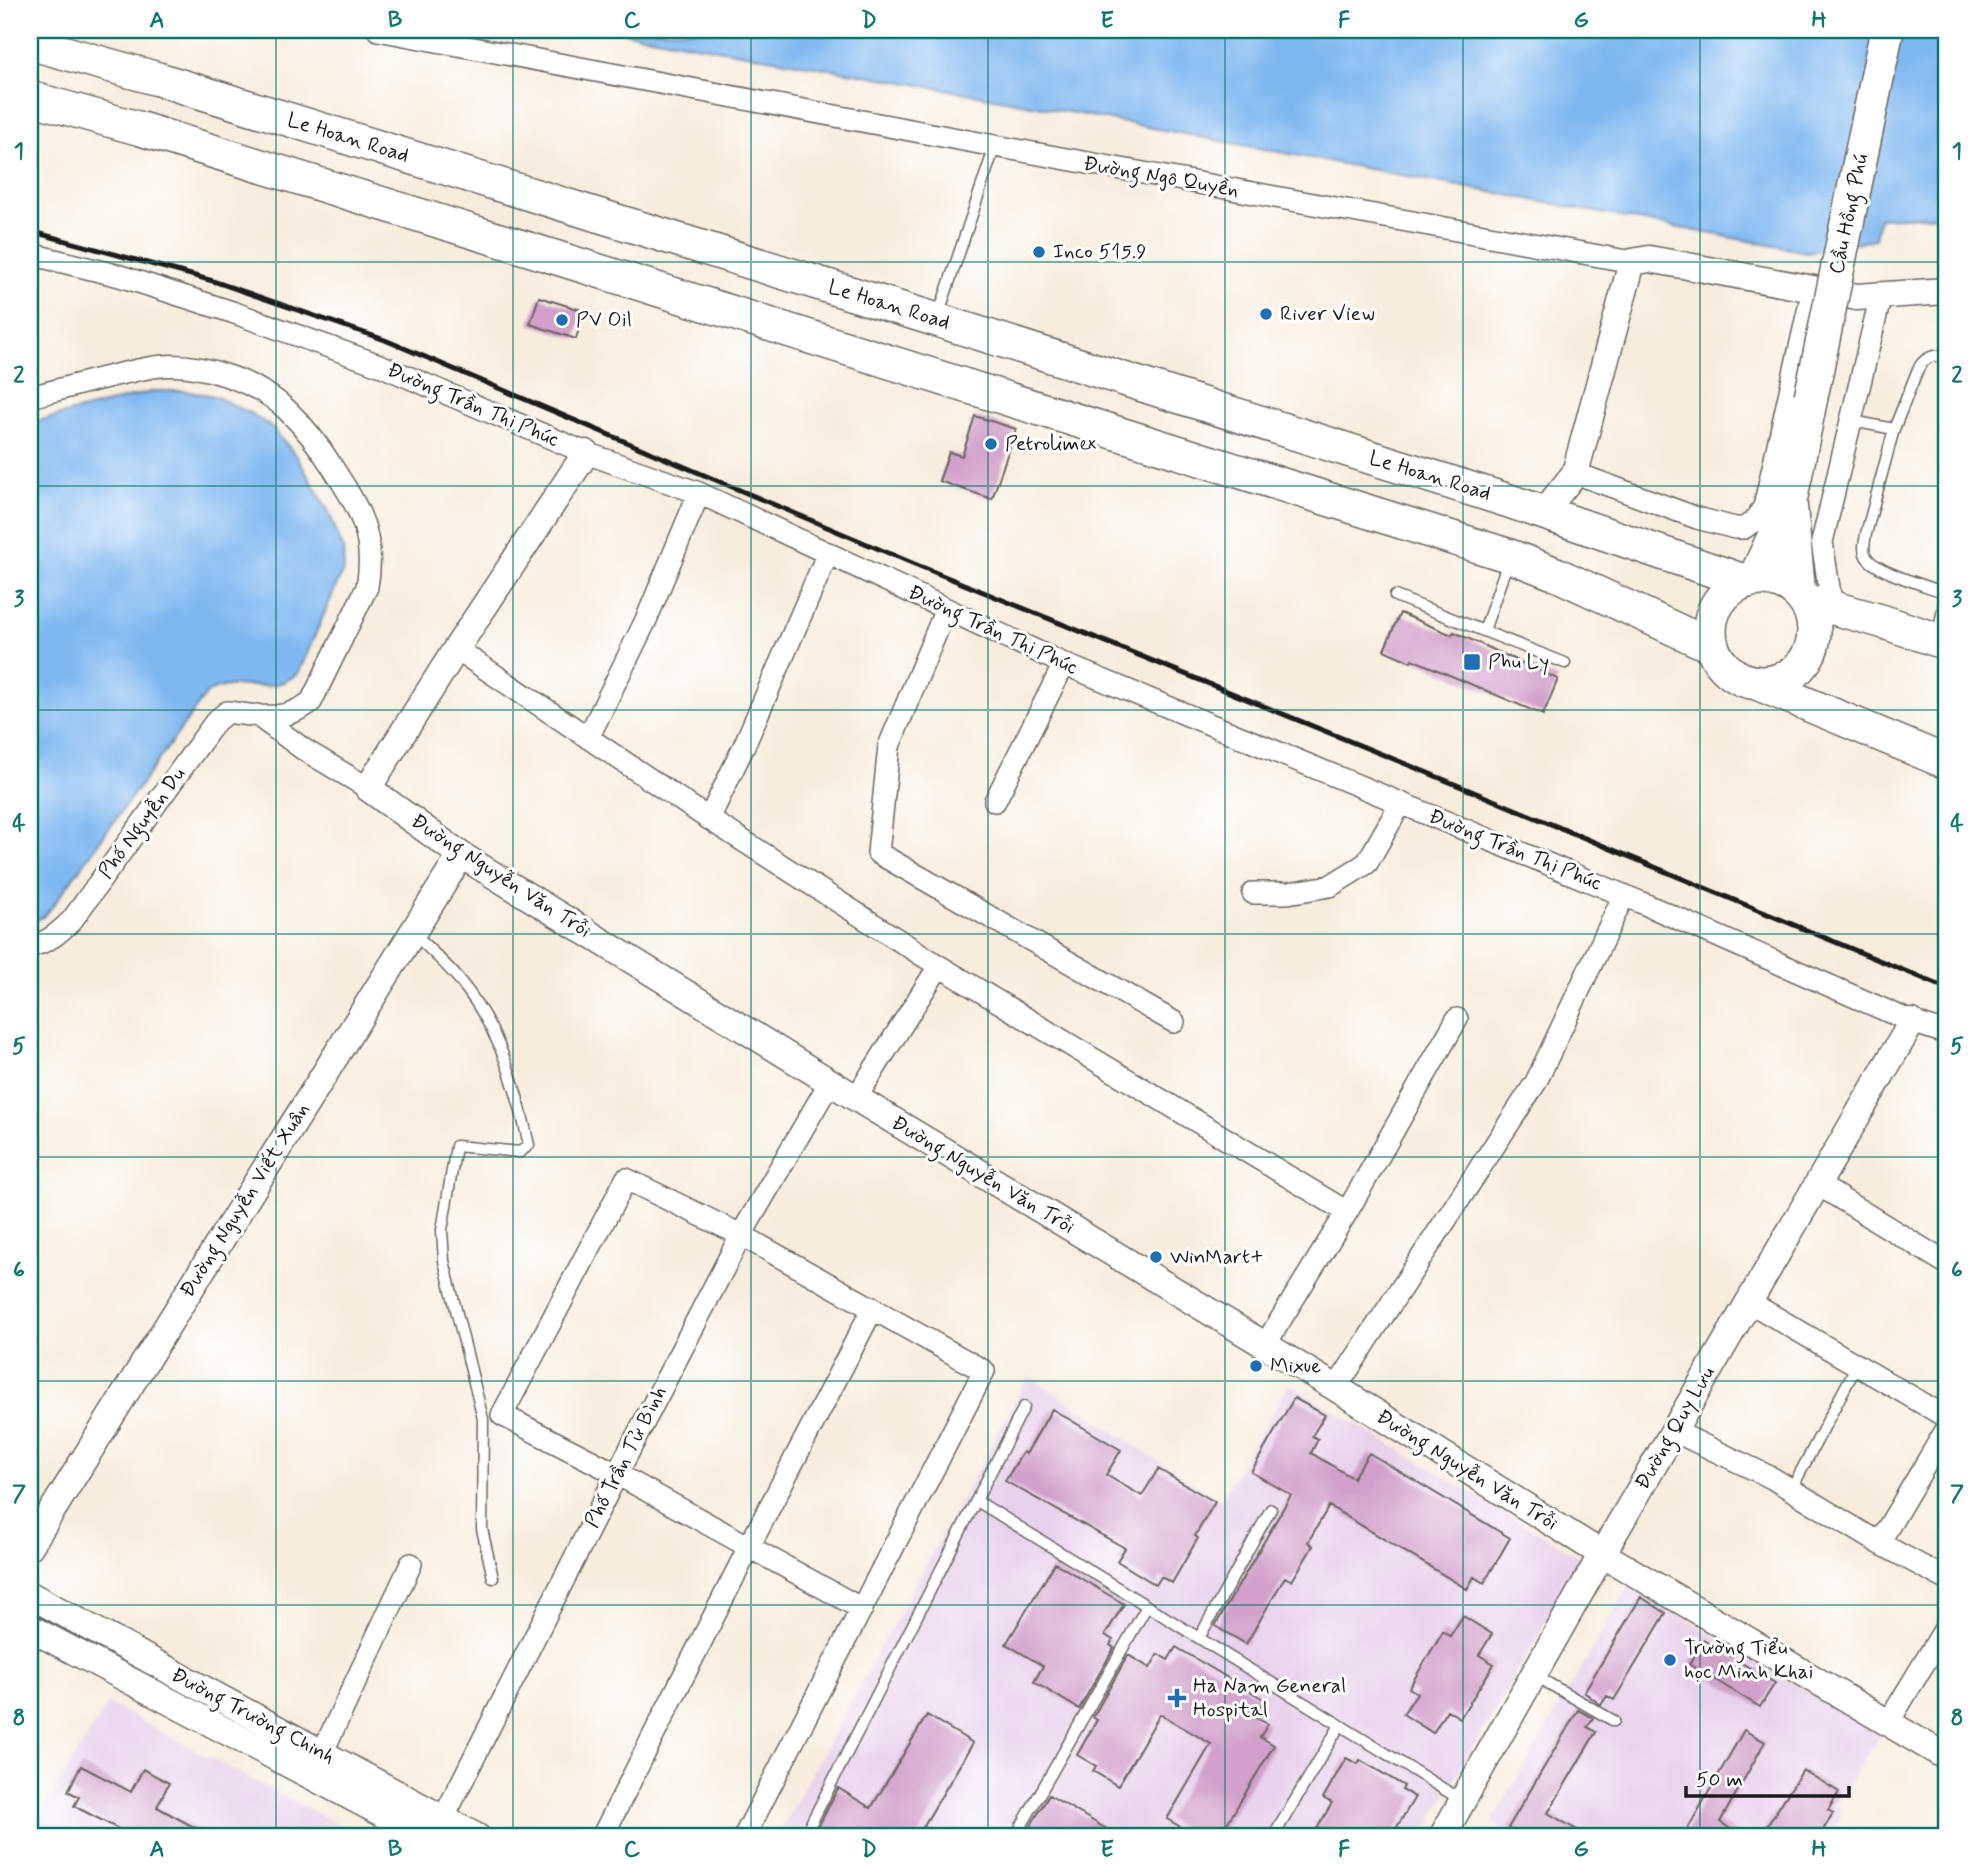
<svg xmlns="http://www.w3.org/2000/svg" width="1976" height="1867" viewBox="0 0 1976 1867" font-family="Mynerve,sans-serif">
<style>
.built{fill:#e9d2ed}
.water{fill:#7fb8f0;stroke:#4e6a86;stroke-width:2}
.building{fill:#d2a0cb}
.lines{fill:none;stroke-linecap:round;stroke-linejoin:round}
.service-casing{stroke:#696560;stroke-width:13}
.minor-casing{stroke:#696560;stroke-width:24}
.tertiary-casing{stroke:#696560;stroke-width:29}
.primary-casing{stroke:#696560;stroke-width:36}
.service{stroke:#fff;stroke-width:10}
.minor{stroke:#fff;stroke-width:21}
.tertiary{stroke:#fff;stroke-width:26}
.primary{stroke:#fff;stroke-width:33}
.rail{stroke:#1c1c1c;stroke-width:5}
.primary-bridge-casing{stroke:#696560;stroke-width:36;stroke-linecap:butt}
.primary-bridge{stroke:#fff;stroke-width:33}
.grid{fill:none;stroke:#0f766e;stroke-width:2;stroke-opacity:0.55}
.poi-dot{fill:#1f6fb2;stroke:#fff;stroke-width:2.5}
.labels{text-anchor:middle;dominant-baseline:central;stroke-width:6;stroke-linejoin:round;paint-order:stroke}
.street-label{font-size:21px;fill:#1c1c1c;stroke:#fff}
.poi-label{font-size:21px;fill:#1c1c1c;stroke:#fff;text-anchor:start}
.neatline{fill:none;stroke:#0f766e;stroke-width:2.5}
.grid-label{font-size:23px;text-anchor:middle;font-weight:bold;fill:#0f766e}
</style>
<rect width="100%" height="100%" fill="#fff"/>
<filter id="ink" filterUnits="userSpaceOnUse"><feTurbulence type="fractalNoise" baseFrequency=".0143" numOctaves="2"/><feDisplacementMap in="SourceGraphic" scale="14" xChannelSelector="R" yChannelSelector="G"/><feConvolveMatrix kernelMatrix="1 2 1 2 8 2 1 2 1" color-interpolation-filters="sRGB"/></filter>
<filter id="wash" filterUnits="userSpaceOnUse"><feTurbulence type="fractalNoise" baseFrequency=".00686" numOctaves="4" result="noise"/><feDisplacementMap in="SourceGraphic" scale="28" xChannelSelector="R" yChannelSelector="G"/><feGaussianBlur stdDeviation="1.57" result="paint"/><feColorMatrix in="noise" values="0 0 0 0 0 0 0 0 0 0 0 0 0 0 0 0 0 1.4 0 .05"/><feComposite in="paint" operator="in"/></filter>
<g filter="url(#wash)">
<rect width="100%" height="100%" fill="#f8eddd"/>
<!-- built -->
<path class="built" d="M1029,1376L1220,1501L1289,1384L1583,1559L1421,1837H777Z
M1629,1586L1881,1734L1835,1804L1843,1813L1828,1837H1514L1492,1822Z
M108,1703L195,1750L362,1837H30V1831Z"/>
<!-- water -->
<path class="water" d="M610,30H1946V215L1879,218L1875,239L1807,252L989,97Z
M154,391H186L214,396L248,412L274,429L297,457L329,512L343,549L344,568L299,672C270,699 237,675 207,693L52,907L43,917L30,923V423Z"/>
<g id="blocks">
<!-- building -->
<path class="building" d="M539,297L584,311L576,339L530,324Z
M975,416L1016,429L992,499L939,481L949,452L962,456Z
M1400,613L1452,635L1454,632L1558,679L1543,715L1412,659L1411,662L1384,650Z
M1294,1398L1325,1415L1312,1436L1318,1439L1311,1453L1353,1478L1369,1453L1510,1538L1484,1583L1474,1577L1467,1589L1329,1506L1308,1542L1313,1546L1292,1581L1285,1577L1246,1644L1215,1626L1291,1495L1251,1472Z
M1052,1409L1121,1450L1106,1475L1142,1496L1158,1469L1215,1502L1195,1536L1198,1538L1172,1583L1161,1577L1156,1585L1117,1561L1125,1548L1005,1481L1023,1452L1026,1454Z
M1055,1563L1124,1604L1105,1635L1113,1640L1110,1645L1114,1648L1079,1709L1034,1682L1043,1666L1006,1644Z
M1641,1597L1666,1613L1614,1700L1607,1696L1601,1705L1584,1692Z
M1463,1616L1492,1634L1479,1655L1494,1664L1460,1718L1447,1710L1433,1733L1403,1714L1417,1693L1409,1688L1443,1631L1450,1636Z
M1703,1640L1775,1683L1760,1707L1689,1664Z
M1176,1647L1265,1700L1255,1717L1268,1724L1260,1737L1274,1745L1219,1837H1211L1199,1830L1196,1836L1167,1819L1211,1744L1160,1714L1118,1786L1093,1771L1096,1766L1077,1755L1097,1720L1093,1717L1128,1655L1150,1668L1158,1654L1168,1660Z
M1578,1710L1593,1718L1587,1727L1596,1732L1548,1813L1589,1837H1524L1508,1828Z
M927,1715L973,1743L917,1837H813L838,1788L871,1808Z
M1744,1730L1765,1742L1720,1822L1743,1837H1683Z
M1346,1758L1358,1764L1360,1760L1404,1786L1402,1790L1415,1797L1391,1837L1381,1831L1377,1837H1312L1332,1803L1323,1798Z
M81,1766L131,1792L143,1769L169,1783L157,1807L212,1837H134L74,1806L79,1797L68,1791Z
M1803,1770L1839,1792L1828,1810L1833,1813L1819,1837H1760Z
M1049,1795L1120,1837H1024Z"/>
</g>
</g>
<g filter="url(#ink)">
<use href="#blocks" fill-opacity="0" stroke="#696560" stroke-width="2"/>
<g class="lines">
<!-- service casing -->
<g class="service-casing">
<path id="service" d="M938,316L995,146
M1946,356C1933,354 1924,358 1918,369L1894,429L1866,534C1865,541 1862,549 1866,556C1874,572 1928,586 1946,593
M1852,421L1894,429
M1395,596L1565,663
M1484,631L1508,561
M1938,635L1946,593
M412,932C429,949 447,964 461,982C500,1030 516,1086 529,1145L520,1152L456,1146L442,1230L444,1261L483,1419L482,1529L493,1578
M1791,1490L1857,1365
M977,1501L1463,1801
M1199,1638L1271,1509
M1534,1675L1614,1721
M804,1837L1024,1407
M1015,1837L1147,1606
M1273,1837L1340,1725"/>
</g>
<!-- minor casing -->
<g class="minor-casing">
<path id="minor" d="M378,30L995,146L1632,262
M30,254L120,276L232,312L382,366L586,453L699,493L1064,664L1640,902L1912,1022L1946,1033
M30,397C71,387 112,374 154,367C196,360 257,381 287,410C306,428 320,447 333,468C360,510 376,536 367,587L311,702C282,723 261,716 227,712L216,721L72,920C60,932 48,943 30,946
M1575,473L1697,518L1735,528H1744L1754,521L1764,507L1813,289
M1832,607L1822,542L1881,295
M946,609L889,746L878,853L1174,1022
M456,649L709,819L939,966L1347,1212
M257,715L303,749L368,788
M588,738L646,620L699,493
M995,801L1064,664
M709,819L744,746L828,553
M1253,893H1288L1330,886L1367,863L1401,803
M856,1098L939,966
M1817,1184L1946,1263
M1749,1302L1946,1417
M1265,1345L1347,1212L1457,1019
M1336,1388L1536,1082L1624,895
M1674,1431L1772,1478L1879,1543L1946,1579
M1879,1543L1946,1430
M1888,1723L1946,1627
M315,1768L411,1564
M436,1833L617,1474L741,1235L830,1082
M602,1837L749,1547L873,1308
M744,1837L984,1371L741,1235L626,1179L502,1415L617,1474L862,1609"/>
</g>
<!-- tertiary casing -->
<g class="tertiary-casing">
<path id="tertiary" d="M586,453L456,649L368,788L461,855L856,1098L1336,1388L1602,1554L1946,1757
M1544,512L1575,473L1632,262L1649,259L1857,297L1946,291
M30,1546L461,855
M30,1595L477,1837
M30,1628L427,1837
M1442,1837L1602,1554L1912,1022"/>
</g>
<!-- primary casing -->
<g class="primary-casing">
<path id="primary" d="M30,43L158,79L937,320L1509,501L1744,581
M30,98L141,129L551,256L1510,556L1556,574L1711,646
M1790,502L1799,594
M1755,578L1790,502L1811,397
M1710 631a52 52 0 1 1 104 0a52 52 0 1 1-104 0Z
M1804,600L1881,621L1946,643
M1759,684L1946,762"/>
</g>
<!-- service -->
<use href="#service" class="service"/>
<!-- minor -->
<use href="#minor" class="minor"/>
<!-- tertiary -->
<use href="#tertiary" class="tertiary"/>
<!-- primary -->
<use href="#primary" class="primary"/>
<!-- rail -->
<path class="rail" d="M30,231L213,281L385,340L912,563L1428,773L1946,988"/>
<!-- primary-bridge casing -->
<g class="primary-bridge-casing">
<path id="primary-bridge" d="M1811,397L1887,30"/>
</g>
<!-- primary-bridge -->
<use href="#primary-bridge" class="primary-bridge"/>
</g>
</g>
<!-- grid -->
<path class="grid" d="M276,30V1837M513,30V1837M751,30V1837M988,30V1837M1225,30V1837M1463,30V1837M1700,30V1837M30,262H1946M30,486H1946M30,710H1946M30,934H1946M30,1157H1946M30,1381H1946M30,1605H1946"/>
<!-- markers -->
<g class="poi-dot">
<circle cx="1039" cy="252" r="7"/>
<circle cx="1266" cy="314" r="7"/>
<circle cx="562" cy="320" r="7"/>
<circle cx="991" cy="444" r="7"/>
<rect x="1463" y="653" width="18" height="18" rx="3.5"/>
<circle cx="1156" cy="1257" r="7"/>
<circle cx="1256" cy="1366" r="7"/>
<circle cx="1670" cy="1660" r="7"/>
<path d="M1173.5 1687.5h7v7h7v7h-7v7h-7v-7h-7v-7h7z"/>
</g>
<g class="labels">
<!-- street labels -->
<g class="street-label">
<text transform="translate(348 138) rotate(17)">Le Hoan Road</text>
<text transform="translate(1161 177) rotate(10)">Đường Ngô Quyền</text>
<text transform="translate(1849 214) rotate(-78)">Cầu Hồng Phú</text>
<text transform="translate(889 305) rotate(17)">Le Hoan Road</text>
<text transform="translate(473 405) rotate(23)">Đường Trần Thị Phúc</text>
<text transform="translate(1430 476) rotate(17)">Le Hoan Road</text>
<text transform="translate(993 630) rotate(25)">Đường Trần Thị Phúc</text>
<text transform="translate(142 823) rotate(-54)">Phố Nguyễn Du</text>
<text transform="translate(1515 850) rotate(22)">Đường Trần Thị Phúc</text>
<text transform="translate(501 876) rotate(33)">Đường Nguyễn Văn Trỗi</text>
<text transform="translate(983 1175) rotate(31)">Đường Nguyễn Văn Trỗi</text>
<text transform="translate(245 1200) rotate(-58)">Đường Nguyễn Viết Xuân</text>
<text transform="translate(1675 1428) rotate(-60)">Đường Quy Lưu</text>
<text transform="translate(626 1457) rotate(-63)">Phố Trần Tử Bình</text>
<text transform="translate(1467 1470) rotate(32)">Đường Nguyễn Văn Trỗi</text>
<text transform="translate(253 1716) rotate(28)">Đường Trường Chinh</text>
</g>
<!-- poi labels -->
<g class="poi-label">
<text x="1053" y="252">Inco 515.9</text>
<text x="1280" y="314">River View</text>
<text x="576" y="320">PV Oil</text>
<text x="1005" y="444">Petrolimex</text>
<text x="1488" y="662">Phu Ly</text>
<text x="1170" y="1257">WinMart+</text>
<text x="1270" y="1366">Mixue</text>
<text x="1684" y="1648">Trường Tiểu<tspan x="1684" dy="24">học Minh Khai</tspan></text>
<text x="1193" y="1686">Ha Nam General<tspan x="1193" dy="24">Hospital</tspan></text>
</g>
</g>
<!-- margin -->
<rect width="1976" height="1867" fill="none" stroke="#fff" stroke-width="77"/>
<!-- scale -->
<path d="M1686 1786v10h163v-10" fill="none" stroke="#1c1c1c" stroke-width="3.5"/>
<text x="1696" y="1786" font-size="21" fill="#1c1c1c" stroke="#ffffff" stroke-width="5" paint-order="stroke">50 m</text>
<rect x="38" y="38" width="1900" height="1790" class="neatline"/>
<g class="grid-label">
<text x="157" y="27">A</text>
<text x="395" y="27">B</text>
<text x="632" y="27">C</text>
<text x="869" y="27">D</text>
<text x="1107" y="27">E</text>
<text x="1344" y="27">F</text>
<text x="1581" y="27">G</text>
<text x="1819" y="27">H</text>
<text x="19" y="158">1</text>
<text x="1957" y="158">1</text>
<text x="19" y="382">2</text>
<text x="1957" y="382">2</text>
<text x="19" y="606">3</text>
<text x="1957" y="606">3</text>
<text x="19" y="830">4</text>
<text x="1957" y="830">4</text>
<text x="19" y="1053">5</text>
<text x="1957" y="1053">5</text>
<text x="19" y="1277">6</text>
<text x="1957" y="1277">6</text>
<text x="19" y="1501">7</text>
<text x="1957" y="1501">7</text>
<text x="19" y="1725">8</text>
<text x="1957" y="1725">8</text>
<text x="157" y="1856">A</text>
<text x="395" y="1856">B</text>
<text x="632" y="1856">C</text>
<text x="869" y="1856">D</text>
<text x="1107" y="1856">E</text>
<text x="1344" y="1856">F</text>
<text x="1581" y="1856">G</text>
<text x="1819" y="1856">H</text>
</g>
</svg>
